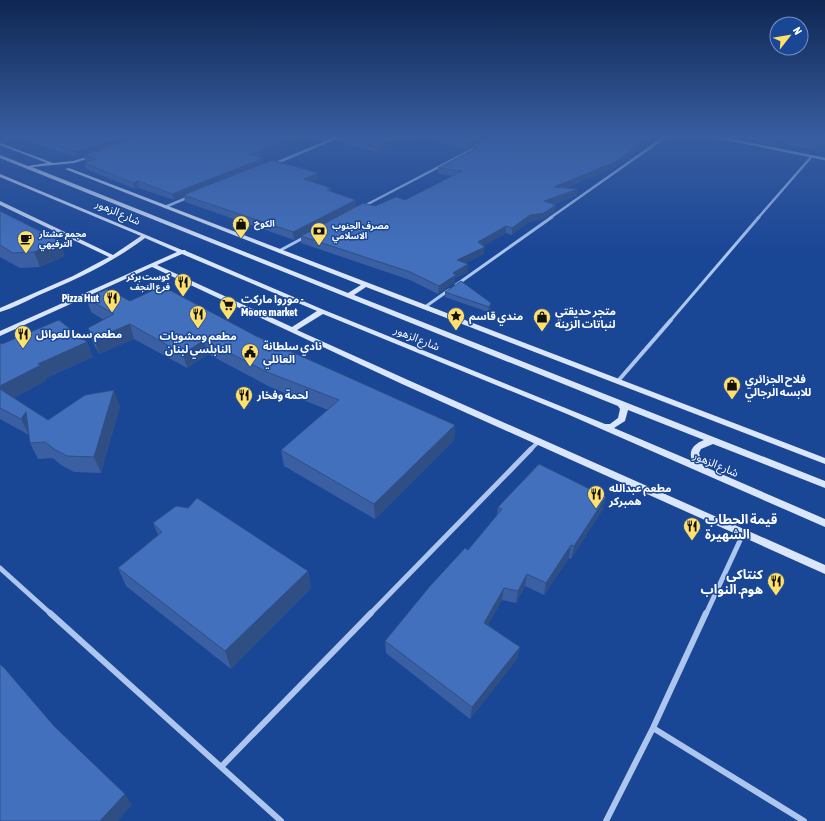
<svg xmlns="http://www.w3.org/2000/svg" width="825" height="821" viewBox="0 0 825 821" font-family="'Asap Condensed','Noto Sans Arabic',sans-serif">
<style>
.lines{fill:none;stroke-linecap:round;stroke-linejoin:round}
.street-far4{stroke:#acc6f0;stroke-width:2.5}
.street-far3{stroke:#acc6f0;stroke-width:3}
.street-far2{stroke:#acc6f0;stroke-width:4}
.street-far1{stroke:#acc6f0;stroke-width:5}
.street{stroke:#acc6f0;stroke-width:6}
.secondary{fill:#dae6fb;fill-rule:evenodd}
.wall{fill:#3a60a3}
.shaded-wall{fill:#2f4e84}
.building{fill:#4370bd;stroke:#2f4e84}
.labels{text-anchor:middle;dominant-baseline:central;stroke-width:3;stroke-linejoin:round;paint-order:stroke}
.far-poi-label{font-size:9px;font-weight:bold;fill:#fff;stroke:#1a4696;text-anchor:start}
.street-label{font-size:11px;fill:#fff;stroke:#1a4696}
.poi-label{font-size:11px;font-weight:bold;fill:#fff;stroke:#1a4696;text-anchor:start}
.near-poi-label{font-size:13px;font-weight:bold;fill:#fff;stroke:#1a4696;text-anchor:start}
</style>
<rect width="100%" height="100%" fill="#1a4696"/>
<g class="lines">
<!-- street-far4 -->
<path class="street-far4" d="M717,137L825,159
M274,164L338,137
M364,206L477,147
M165,207L189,197
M550,218L665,137
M758,218L812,156"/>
<!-- street-far3 -->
<path class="street-far3" d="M279,251L305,237
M456,285L552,217
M425,307L449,290
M670,321L759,217"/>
<!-- street-far2 -->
<path class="street-far2" d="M618,381L671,320
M530,450L538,442"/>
<!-- street-far1 -->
<path class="street-far1" d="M0,568L51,614
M370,614L531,449
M706,614L743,534"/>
<!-- street -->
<path class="street" d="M50,613L281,821
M653,728L804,821
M221,767L371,613
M606,821L653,728L706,613"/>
<!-- secondary -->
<path class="secondary" d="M0,143L53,163L73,161L97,154V156L74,163L32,167L348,293L361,285L65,169L69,168L825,458V464L366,287L354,295L825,481V488L713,444L701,449L699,453L703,466L825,519V527L567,414L323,314L297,330L408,380L825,565V574L402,384L152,267L0,336V331L177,252L145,238C112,263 75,280 37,296C25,302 13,308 0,312V308L73,276L109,257L0,205V201L113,255L141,236L0,177V174L182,250H185L186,251L324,310L605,424H610L618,418L620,409L618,406L0,158V155L28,166L47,163L0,145ZM182,254L317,311L292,327L157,265ZM628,410L704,440C694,444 688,450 692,461L614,428L625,421Z"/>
</g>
<!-- wall -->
<path class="wall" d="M16,137H308L260,157L264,163L318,180L313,182L331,188V192L356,206H375L405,200L452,176L438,174V168L473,150V146L480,142L465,150L424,137L410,143L403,142L379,153L335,141V137H656L641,144L640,149L613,168L566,188L578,189L577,195L554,204L556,205L555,211L543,219L529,222L512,235L506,233L483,246L484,254L465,263L468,264V272L455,278V282L438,294L410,280L301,243V236L294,240L185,202L184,196L174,200L139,188L135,189L86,169L84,163L88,162L85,161L84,156L78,158Z
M316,137H331L325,139Z
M739,137H825V146L818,145L816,150L786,144L776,146Z
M0,211L65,256L40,267L20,268L0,257Z
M445,292L491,308L488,312L445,297Z
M86,298L130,301L256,336L455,425L454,440L375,519L284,466L281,450L328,410L270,387L208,354L187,368L134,339L99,354L93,343L88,328L104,320L91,312Z
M87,342L93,357L46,378L47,380L14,398L48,420L120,406L101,473L74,472L61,465L53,458L38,459L30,443L29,435L0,419V343L2,344Z
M498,507L603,509L571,559L569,558L544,595L525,586L516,603L502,600L488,625L520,647L517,659L470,719L386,653L385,641L468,550L497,515Z
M188,508L308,571L311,588L231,669L126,586L118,568L158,535L153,523Z"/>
<!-- shaded-wall -->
<path class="shaded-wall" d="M123,137H142L84,155V156L78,158L76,152Z
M294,137H308L252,160L251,154Z
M325,137H331L325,139Z
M400,137H403V142L379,153L378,147Z
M411,137H424L410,143V137Z
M479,137H491L465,150V144Z
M645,137H656L641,144L640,149L613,168L553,193L554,187L636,141Z
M788,139L786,144L776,146L778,140Z
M264,158V164L183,195L184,196L174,200L172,194Z
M318,173V180L305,186L304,179Z
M138,181L139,188L135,189L133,183Z
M578,189L577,195L543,207L544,201Z
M356,200V207L294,240L293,232Z
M556,205L555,211L543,219L529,222L512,235V228L530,215Z
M506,226V233L478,249V242Z
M60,241L65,256L40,267L34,252Z
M485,247L484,254L457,267V260Z
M468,264V272L455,278V282L438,294L439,286L453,273Z
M491,303V308L488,312L489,307Z
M130,324L134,339L99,354L94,339Z
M204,340L208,354L187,368L183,354Z
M87,342L93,357L46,378L47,380L5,403L0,393V386L38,364Z
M114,390L120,406L101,473L94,457Z
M26,412L29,435L21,419Z
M455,425L454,440L375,519L374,504Z
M606,497L603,509L571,559L574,546Z
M571,545L569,558L544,595L546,583Z
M308,571L311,588L231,669L225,651Z
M527,574L525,586L516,603L518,591Z
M504,588L502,600L483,635L484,623Z
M520,647L517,659L470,719L472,707Z
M125,794L132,805L118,821H100Z"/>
<!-- building -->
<path class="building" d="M31,137H123L76,152Z
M139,137H294L251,154L264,158L172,194L138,181L133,183L84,163L96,159L84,155Z
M341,137H400L378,147Z
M442,137H479L465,144Z
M490,137H645L636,141L641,143L615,162L554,187L578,189L544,201L556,205L544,213L530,215L512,228L506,226L478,242L485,247L457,260L468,264L453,273L456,275L439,286L410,272L301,236L363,203L375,206L396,197L405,200L462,171L438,168L478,147L473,146Z
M764,137H825V140L819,139L818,145L788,139L778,140Z
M272,160L318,173L304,179L331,188L327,190L356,200L293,232L183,195Z
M0,211L60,241L34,252L13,253L0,245Z
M461,281L491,303L489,307L445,292Z
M162,286L256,336L455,425L374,504L281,450L339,400L267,372L204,340L183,354L130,324L94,339L88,328L114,314L86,298L107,289L130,301Z
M59,320L87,342L38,364L41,365L0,386V343L2,344Z
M0,389L48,420L85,395L114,390L94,457L67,456L54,449L45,442L30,443L26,412L21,419L0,408Z
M539,464L606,497L574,546L571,545L546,583L527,574L518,591L504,588L484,623L520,647L472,707L385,641L430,586L465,548L468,550L502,509L498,507Z
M197,498L308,571L225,651L118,568L162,532L153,523L176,506L188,508Z
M0,664L6,670L54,726L125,794L100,821H0Z"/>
<!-- sky -->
<linearGradient id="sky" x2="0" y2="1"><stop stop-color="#0e2652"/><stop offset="0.54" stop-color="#385da0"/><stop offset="1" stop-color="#385da0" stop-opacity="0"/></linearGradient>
<rect width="825" height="252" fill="url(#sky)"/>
<!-- icons -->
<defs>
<g id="shop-pin" transform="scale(0.9)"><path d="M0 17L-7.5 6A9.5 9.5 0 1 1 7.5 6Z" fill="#ffe06b" stroke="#1a4696"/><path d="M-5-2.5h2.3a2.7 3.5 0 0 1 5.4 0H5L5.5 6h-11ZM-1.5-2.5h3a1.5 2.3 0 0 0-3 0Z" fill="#111"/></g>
<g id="bank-pin" transform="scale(0.9)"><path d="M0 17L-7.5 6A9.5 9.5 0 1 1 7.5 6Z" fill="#ffe06b" stroke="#1a4696"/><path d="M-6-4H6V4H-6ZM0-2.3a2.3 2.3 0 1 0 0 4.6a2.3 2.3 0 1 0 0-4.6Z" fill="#111"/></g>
<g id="cafe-pin" transform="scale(0.9)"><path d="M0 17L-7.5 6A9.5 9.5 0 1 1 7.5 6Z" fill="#ffe06b" stroke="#1a4696"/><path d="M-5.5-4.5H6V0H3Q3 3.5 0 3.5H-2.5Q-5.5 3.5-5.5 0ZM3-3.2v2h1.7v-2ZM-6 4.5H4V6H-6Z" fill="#111"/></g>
<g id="restaurant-pin" transform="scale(0.9)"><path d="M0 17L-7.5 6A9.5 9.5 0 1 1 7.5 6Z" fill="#ffe06b" stroke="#1a4696"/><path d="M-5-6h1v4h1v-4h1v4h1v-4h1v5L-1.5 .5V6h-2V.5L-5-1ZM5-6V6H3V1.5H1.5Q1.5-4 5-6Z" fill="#111"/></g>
<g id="supermarket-pin" transform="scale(0.9)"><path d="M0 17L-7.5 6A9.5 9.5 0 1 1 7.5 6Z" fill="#ffe06b" stroke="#1a4696"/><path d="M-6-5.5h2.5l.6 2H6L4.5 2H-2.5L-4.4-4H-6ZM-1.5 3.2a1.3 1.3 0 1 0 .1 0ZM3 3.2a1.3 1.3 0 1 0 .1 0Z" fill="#111"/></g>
<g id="sight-pin" transform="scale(0.9)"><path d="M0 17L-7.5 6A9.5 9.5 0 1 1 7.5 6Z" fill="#ffe06b" stroke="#1a4696"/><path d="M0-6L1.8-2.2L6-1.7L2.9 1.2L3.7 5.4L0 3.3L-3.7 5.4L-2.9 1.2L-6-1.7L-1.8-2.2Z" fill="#111"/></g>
<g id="civic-pin" transform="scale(0.9)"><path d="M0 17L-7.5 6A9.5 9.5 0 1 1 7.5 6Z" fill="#ffe06b" stroke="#1a4696"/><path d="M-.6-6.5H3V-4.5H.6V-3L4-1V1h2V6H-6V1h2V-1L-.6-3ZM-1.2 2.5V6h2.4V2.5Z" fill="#111"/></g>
</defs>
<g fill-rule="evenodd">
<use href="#shop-pin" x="241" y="224"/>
<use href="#bank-pin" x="319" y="231"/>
<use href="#cafe-pin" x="26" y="239"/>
<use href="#restaurant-pin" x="183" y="282"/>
<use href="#restaurant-pin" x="112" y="298"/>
<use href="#supermarket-pin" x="228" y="305"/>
<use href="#restaurant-pin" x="198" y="314"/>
<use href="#sight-pin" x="456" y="316"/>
<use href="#shop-pin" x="542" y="317"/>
<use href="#restaurant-pin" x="23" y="334"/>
<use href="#civic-pin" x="250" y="352"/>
<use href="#shop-pin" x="732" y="385"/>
<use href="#restaurant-pin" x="244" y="395"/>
<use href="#restaurant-pin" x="596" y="494"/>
<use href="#restaurant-pin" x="692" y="526"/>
<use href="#restaurant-pin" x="776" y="581"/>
</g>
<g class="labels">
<!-- far-poi labels -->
<g class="far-poi-label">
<text x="254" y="224">الكوخ</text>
<text x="332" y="226">مصرف الجنوب<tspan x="332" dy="10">الاسلامي</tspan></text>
<text x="39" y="234">مجمع عشتار<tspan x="39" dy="10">الترفيهي</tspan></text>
<text x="170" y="277" text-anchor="end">كوست بركر<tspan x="170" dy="10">فرع النجف</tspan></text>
</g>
<!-- street labels -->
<g class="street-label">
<text transform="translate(118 212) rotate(23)">شارع الزهور</text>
<text transform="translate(417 338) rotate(22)">شارع الزهور</text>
<text transform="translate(716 464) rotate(23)">شارع الزهور</text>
</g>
<!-- poi labels -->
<g class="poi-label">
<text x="99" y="298" text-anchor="end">Pizza Hut</text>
<text x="241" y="299">موروا ماركت -<tspan x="241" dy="13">Moore market</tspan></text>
<text x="555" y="311">متجر حديقتي<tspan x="555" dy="13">لنباتات الزينه</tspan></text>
<text x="469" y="316">مندي قاسم</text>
<text x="36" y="334">مطعم سما للعوائل</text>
<text x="198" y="336" text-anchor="middle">مطعم ومشويات<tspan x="198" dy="13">النابلسي لبنان</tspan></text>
<text x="263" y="346">نادي سلطانة<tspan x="263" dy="13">العائلي</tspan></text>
<text x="745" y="379">فلاح الجزائري<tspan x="745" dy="13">للابسه الرجالي</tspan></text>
<text x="257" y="395">لحمة وفخار</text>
<text x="609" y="488">مطعم عبدالله<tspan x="609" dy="13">همبركر</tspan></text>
</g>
<!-- near-poi labels -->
<g class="near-poi-label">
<text x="705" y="519">قيمة الحطاب<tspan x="705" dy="15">الشهيرة</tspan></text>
<text x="763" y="574" text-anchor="end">كنتاكي<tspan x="763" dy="15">هوم. النواب</tspan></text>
</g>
</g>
<!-- north arrow -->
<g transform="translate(789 36) rotate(59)"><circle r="19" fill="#1a4696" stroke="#7690c0"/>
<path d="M0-3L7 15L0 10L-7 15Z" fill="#ffe06b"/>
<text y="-6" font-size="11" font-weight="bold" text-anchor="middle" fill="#ffffff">N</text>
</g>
</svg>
